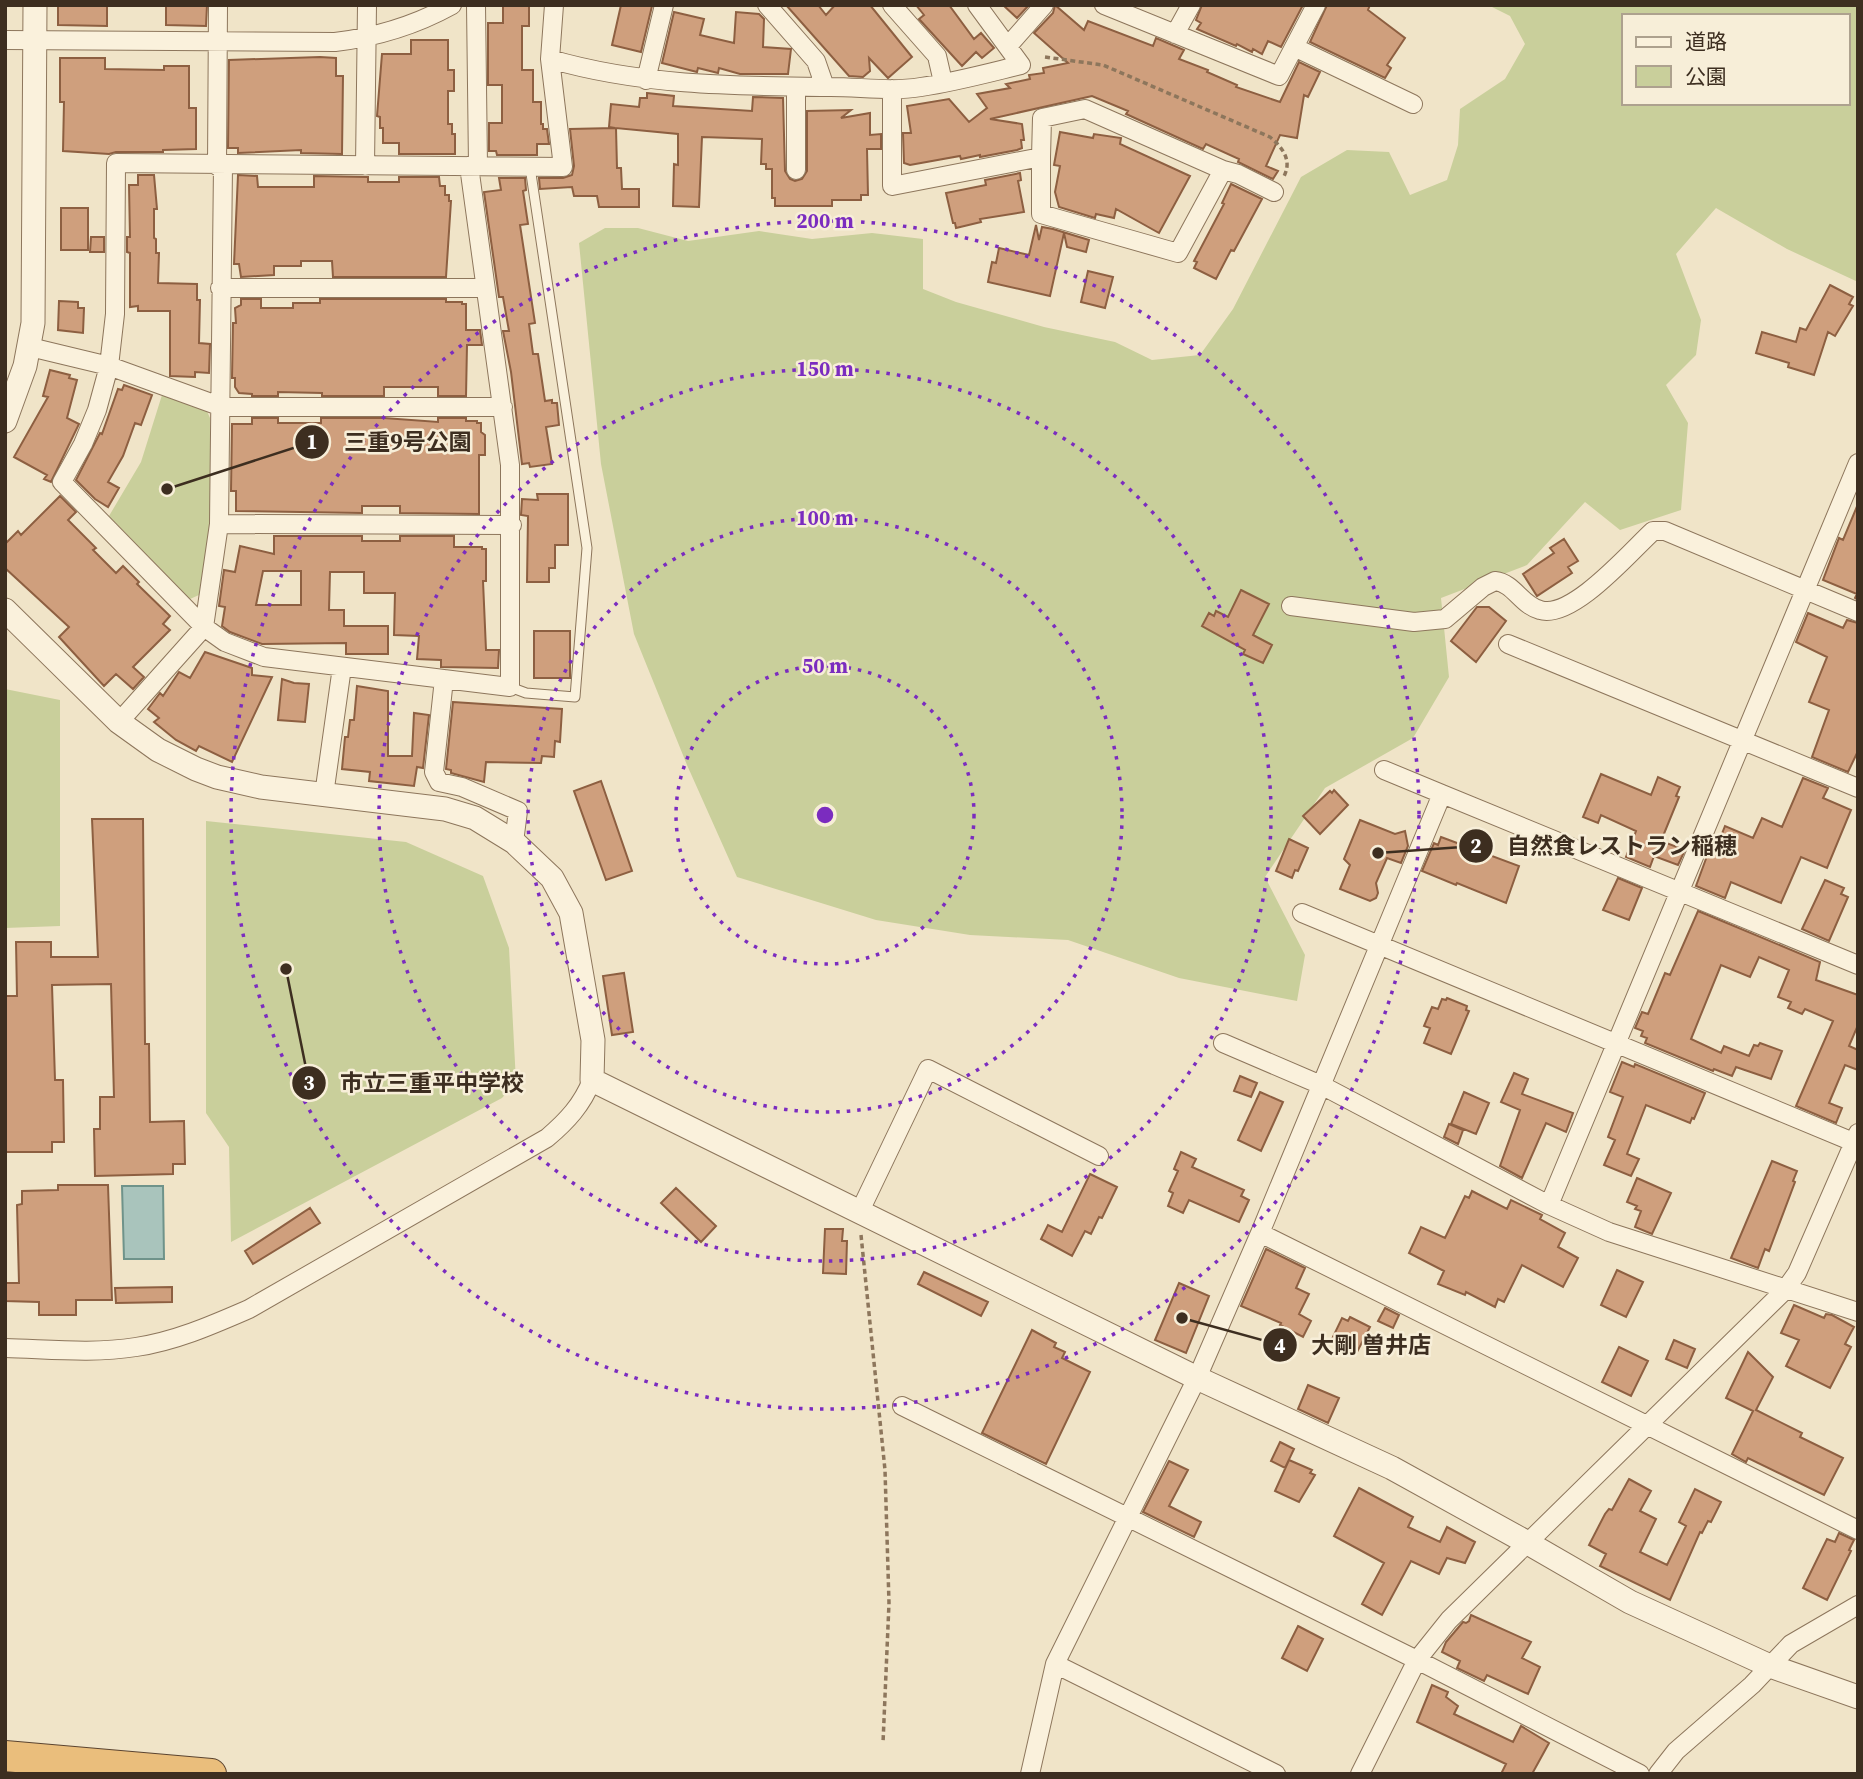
<svg xmlns="http://www.w3.org/2000/svg" width="1863" height="1779" viewBox="0 0 1863 1779" font-family="'Source Serif 4','Noto Sans JP',serif">
<style>
.green{fill:#c9cf9b;fill-rule:evenodd}
.water{fill:#a9c4bc;stroke:#6f938a;stroke-width:2}
.building{fill:#cf9f7d;stroke:#8d5f41;stroke-width:2;fill-rule:evenodd}
.lines{fill:none;stroke-linecap:round;stroke-linejoin:round}
.service-casing{stroke:#8d765c;stroke-width:11}
.minor-casing{stroke:#8d765c;stroke-width:20}
.tertiary-casing{stroke:#8d765c;stroke-width:25}
.trunk-casing{stroke:#5b4430;stroke-width:32}
.path{stroke:#8d765c;stroke-width:3.5;stroke-dasharray:5 3.5;stroke-linecap:butt}
.service{stroke:#faf1dc;stroke-width:9}
.minor{stroke:#faf1dc;stroke-width:18}
.tertiary{stroke:#faf1dc;stroke-width:23}
.trunk{stroke:#eabe7c;stroke-width:30}
.ring{fill:none;stroke:#7b2cbf;stroke-width:3.5;stroke-dasharray:3.5 7}
.centre{fill:#7b2cbf;stroke:#f7eed8;stroke-width:3.5}
.ring-label{font-size:21px;text-anchor:middle;font-weight:bold;fill:#7b2cbf;stroke:#f7eed8;stroke-width:5;stroke-linejoin:round;paint-order:stroke}
.leader{fill:none;stroke:#3d2e20;stroke-width:2.5}
.callout-dot{fill:#3d2e20;stroke:#f7eed8;stroke-width:2.5}
.mark-label{font-size:21px;text-anchor:middle;font-weight:bold;fill:#fff}
.callout-label{font-size:23px;text-anchor:middle;font-weight:bold;fill:#3d2e20;stroke:#f7eed8;stroke-width:5;stroke-linejoin:round;paint-order:stroke}
</style>
<rect width="100%" height="100%" fill="#f0e4c8"/>
<!-- green -->
<path class="green" d="M1488,5H1858V282L1787,249L1716,208L1676,254L1701,320L1696,355L1666,385L1688,423L1681,510L1620,530L1585,502L1527,565L1441,598L1449,677L1413,738L1325,788L1265,877L1305,955L1297,1001L1179,978L1068,940L970,935L876,920L737,877L687,765L634,634L601,464L579,243L605,228H638L688,241L759,231L812,239L872,233L923,239V289L956,302L1044,327L1115,342L1152,360L1200,355L1233,309L1301,177L1347,150L1389,152L1410,195L1447,180L1458,145L1460,109L1505,79L1525,44L1510,16ZM1623,16H1847V103H1623Z
M162,395L206,409L210,418V526L199,595L190,599L109,516L141,462Z
M5,689L60,700V926L5,928Z
M206,821L406,842L483,876L509,948L516,1082L502,1098L231,1242L229,1147L206,1113Z"/>
<!-- water -->
<path class="water" d="M122,1186H163L164,1259H124Z"/>
<!-- building -->
<path class="building" d="M58,5H107V26L58,25Z
M166,5H207L206,26L166,25Z
M503,5H529V26H522V70H533V102H541V124H543V129H547L549,144H537V155H497L496,151H489V123H502V85H488V23H503Z
M621,5L652,6L641,52L612,45Z
M786,5H818L826,15L835,5H870L912,57L888,78L869,58L870,71L863,77L849,76Z
M916,5H949L974,39L981,33L994,48L982,58L976,52L962,66L919,19L924,15Z
M1003,5H1029L1017,18Z
M1055,5L1084,30L1088,21L1153,46L1156,38L1184,50L1179,59L1208,70L1207,72L1237,85L1236,87L1280,102L1299,62L1320,72L1308,97L1304,95L1297,138L1280,135L1266,166L1278,171L1273,179L1238,162L1239,159L1206,144L1203,149L1126,114L1128,111L1092,96L990,119L1022,124L1024,140H1021L1022,148L1017,150L980,157V155L961,159L960,156L910,165L904,163L903,133H911L907,106L949,99L969,122L987,108L977,94L1010,88L1006,84L1030,79L1029,75L1044,73L1043,68L1068,63L1034,33L1053,13Z
M1202,5H1303L1281,47L1268,41L1262,54L1253,49L1252,52L1237,44L1236,46L1197,29L1201,23L1196,20Z
M1327,5H1370L1368,10L1405,38L1387,65L1391,68L1385,78L1310,42Z
M674,12L704,19L700,35L734,43L736,12L759,14L764,19L763,47L791,49L788,74H740L719,68L718,73L698,68L697,72L662,63Z
M411,40H448V70H454V91H448V124H452V134H455V154H399V143H383V128H380V117L377,116L382,54H411Z
M320,57L336,58V76H343L342,154L301,153V150L238,153V148H228L229,60Z
M60,58H105V69L164,70V66H189V108H196V149L163,150V152H116L109,154L63,151L64,102H60Z
M647,93L674,96L673,106L752,111L753,97L783,98L785,171L790,179L795,181L802,179L807,171V111L851,110L841,118L870,113V135L881,134V149H867L868,195H861V200H832V206H775V198H772V169H766V164H761L762,139L702,137L699,207L673,206L674,164L678,165V134L616,128L617,168H621L622,189H639V207H599L597,196H574L572,187L540,189L539,178H563L572,175L574,166L570,129L615,128L609,127L611,104L639,107L640,98H647Z
M1060,132L1093,138L1094,134L1121,138L1120,144L1190,176L1159,233L1116,209L1114,218L1096,214L1095,218L1059,207L1055,192L1060,166L1054,165Z
M1020,173L1021,180L1018,181L1024,212L980,219L981,222L956,228L955,223H953L946,193L986,185L985,180Z
M138,175H154L157,209H154V238L156,239V253H159L158,283L197,284V300H200L199,343L210,344L209,373L195,372V377L170,376V311H138V306L130,307V253L127,252V237H130L129,185H138Z
M238,175L257,176L258,187H314V176L368,177V182H399V177H439L440,186H445V195H449V201H451L446,277H333L332,261H301V266H274V275L241,277L239,264H234Z
M499,178H525L526,190L523,191L528,224L520,225L535,323L529,324L533,354H538L545,401L552,400V403H557L559,425L546,427L552,464L530,467L529,463L522,464L511,372L503,331H509L503,297H499L484,192L501,190Z
M1231,184L1262,199L1234,251L1231,250L1216,279L1194,268L1197,262L1194,261L1224,204L1222,203Z
M61,208H88V250H61Z
M1036,225L1039,240L1042,227L1053,229L1089,240L1086,252L1067,247L1064,233L1050,296L988,282L992,262L996,263L999,248L1029,255Z
M91,237H104V252H90Z
M1088,271L1113,277L1105,308L1081,302Z
M1830,285L1853,297L1849,304L1853,306L1835,336L1828,332L1814,375L1788,367L1789,363L1756,353L1762,332L1796,342L1800,328L1806,330Z
M241,299H261V308H293V303H320V299H446V302H462V304H466V330H480L482,345H467L466,396H438V387H384V396H322V393L278,392V396H252V394L239,393L235,387V378H232L233,323H236L235,308L241,305Z
M59,301L78,302V308H84L83,333L58,330Z
M50,370L70,375L69,378L77,380L67,418L79,424L51,482L44,479L47,475L14,457L48,397L43,396Z
M124,385L152,395L141,425L135,423L123,456L108,482L119,488L108,507L95,499L76,480L100,433L102,434L118,389L122,390Z
M252,418H278V423H321V418H384L438,422V418H466V421H477V423H481V432L485,435V455H479V514L400,513V506H362V513L236,511V491H231L232,424H252Z
M537,494H568V545H555V568H549V582H527L528,516L521,515L522,499L538,500Z
M60,496L76,512L68,520L96,548L93,550L116,573L123,566L139,582L137,584L170,616L163,624L170,630L133,667L144,677L133,689L116,674L104,686L59,637L69,627L5,568V544L18,531L21,535Z
M1858,504V600L1855,598L1857,594L1823,580L1839,538L1843,540Z
M274,536H362V541H400V536H454V547H482V549H486V581H483L486,650H499L498,668L441,667V660L417,659L419,636L394,635L395,593H364V572H330L329,610H344V626H388V654H346V643L262,644L230,632L222,626L225,607L219,606L224,570L235,572L240,546L274,554ZM263,571H301V605H256Z
M1564,539L1578,561L1568,567L1572,573L1537,596L1523,574L1554,553L1550,548Z
M1241,590L1269,604L1253,635L1272,645L1263,663L1243,654L1245,650L1202,626L1209,613L1214,616L1216,611L1228,617Z
M1477,607H1489L1506,621L1476,662L1451,641Z
M1808,613L1843,628L1847,620L1858,623V751L1848,772L1812,757L1829,710L1809,702L1827,657L1796,642Z
M534,631H570V678H534Z
M205,652L252,668V675L272,677L232,762L199,746L196,751L176,740L154,722L159,718L148,709L160,693L163,696L179,672L190,678Z
M282,679L294,683L309,684L305,722L278,720Z
M357,686L388,691V756H412L414,713L429,715L423,768L417,767L414,786L369,781L370,772L342,769L345,737H348L350,720H354Z
M453,702L562,709L560,742L555,741L554,757L542,756L541,763L486,762L484,782L451,773V770L446,769Z
M1601,774L1651,795L1658,777L1680,787L1676,796L1679,797L1661,841L1685,850L1678,865L1654,856L1650,867L1626,857L1636,831L1601,815L1598,823L1583,817Z
M1803,778L1828,788L1823,798L1851,810L1827,868L1801,857L1781,903L1731,882L1725,898L1696,886L1707,856L1710,849L1715,851L1725,826L1753,838L1762,818L1782,827Z
M601,781L632,871L606,880L574,791Z
M1334,790L1348,805L1320,834L1303,816L1330,791L1332,793Z
M92,819H143L145,1044H149L150,1122L184,1121L185,1164H173V1174L95,1176L94,1129H100V1097H114L111,984L52,985L55,1080H63L64,1142H52V1152H5V996H17L16,942H51V957H98Z
M1360,820L1395,834L1405,831L1408,846L1401,863L1387,858L1376,883L1378,893L1376,898L1370,901L1340,889L1350,865L1344,859Z
M1441,837L1519,866L1506,903L1457,883L1456,885L1422,871L1434,843L1438,845Z
M1289,839L1308,848L1298,871L1295,870L1292,878L1276,871Z
M1618,878L1642,888L1629,920L1603,910Z
M1825,880L1844,888L1841,894L1848,897L1829,941L1802,929Z
M1698,911L1820,962L1816,980L1858,995V1025L1849,1046L1858,1050V1070L1845,1065L1829,1103L1842,1108L1836,1123L1796,1106L1833,1021L1805,1009L1802,1014L1788,1008L1791,1002L1778,997L1789,970L1759,957L1750,977L1721,965L1691,1039L1721,1053L1724,1046L1749,1056L1754,1045L1758,1046L1760,1043L1782,1051L1771,1079L1736,1067L1732,1076L1714,1069L1713,1071L1645,1043L1647,1038L1641,1036L1643,1031L1635,1028L1642,1012L1648,1014L1665,973L1670,975Z
M624,973L633,1032L612,1035L603,976Z
M1447,998L1467,1006L1466,1010L1469,1011L1451,1054L1424,1043L1430,1028L1424,1026L1432,1007L1438,1009L1442,999L1446,1000Z
M1622,1062L1634,1067L1635,1064L1705,1093L1694,1119L1692,1118L1690,1123L1646,1105L1627,1154L1639,1159L1631,1176L1604,1165L1615,1140L1608,1137L1623,1097L1610,1092Z
M1514,1073L1528,1079L1522,1094L1573,1113L1566,1132L1546,1123L1522,1178L1500,1166L1520,1110L1501,1102Z
M1240,1076L1257,1083L1251,1097L1234,1091Z
M1260,1092L1283,1102L1261,1151L1238,1140Z
M1464,1092L1489,1103L1476,1134L1451,1124Z
M1449,1124L1463,1130L1458,1144L1444,1137Z
M1181,1152L1196,1159L1192,1167L1244,1190L1241,1196L1249,1200L1239,1222L1189,1200L1183,1213L1168,1206L1173,1193L1169,1191L1178,1171L1174,1169Z
M1772,1161L1797,1171L1793,1181L1795,1182L1769,1251L1765,1249L1758,1268L1731,1258Z
M1090,1174L1117,1187L1102,1218L1099,1217L1091,1234L1085,1231L1072,1256L1041,1239L1048,1225L1062,1232Z
M1637,1178L1671,1193L1652,1234L1635,1227L1641,1211L1635,1209L1637,1206L1627,1202Z
M58,1185H108L112,1300H76V1315H39V1302L5,1301V1283H19L17,1205L22,1204V1191L58,1190Z
M676,1188L716,1226L701,1242L661,1203Z
M1472,1191L1507,1209L1511,1200L1542,1215L1540,1219L1565,1233L1558,1247L1578,1258L1563,1287L1522,1265L1504,1302L1498,1299L1495,1307L1466,1292L1465,1295L1438,1284L1444,1271L1409,1253L1421,1227L1445,1238L1465,1196L1469,1198Z
M310,1208L320,1223L253,1264L245,1251Z
M825,1229H843L842,1241H847L846,1274L823,1273Z
M1266,1249L1305,1268L1296,1288L1309,1294L1299,1314L1311,1321L1303,1337L1280,1325L1281,1323L1241,1306Z
M1617,1270L1643,1282L1626,1317L1601,1305Z
M924,1272L988,1302L981,1316L918,1284Z
M1179,1283L1209,1296L1186,1353L1155,1340Z
M172,1287V1302L116,1303L115,1288Z
M1794,1305L1824,1318L1826,1314L1832,1315L1854,1327L1845,1344L1851,1347L1830,1388L1786,1366L1799,1340L1781,1333Z
M1385,1308L1399,1315L1393,1328L1378,1321Z
M1350,1317L1370,1327L1356,1354L1331,1341L1342,1318L1348,1321Z
M1032,1330L1056,1343L1054,1347L1065,1352L1062,1358L1090,1372L1046,1464L982,1433Z
M1674,1340L1695,1349L1687,1368L1666,1359Z
M1619,1347L1648,1361L1631,1396L1602,1382Z
M1748,1352L1773,1377L1756,1410L1802,1433L1800,1437L1843,1458L1824,1495L1748,1458L1746,1462L1732,1454L1753,1411L1726,1398Z
M1308,1385L1339,1398L1328,1423L1298,1409Z
M1280,1442L1294,1449L1285,1468L1271,1461Z
M1289,1460L1312,1470L1310,1473L1315,1475L1299,1502L1275,1491Z
M1169,1461L1188,1470L1169,1506L1201,1522L1194,1537L1143,1512Z
M1629,1479L1651,1491L1640,1511L1656,1519L1640,1552L1667,1565L1686,1526L1679,1522L1695,1489L1721,1502L1711,1522L1708,1521L1702,1533L1700,1532L1670,1600L1600,1566L1606,1554L1589,1545L1605,1514L1609,1509L1612,1510Z
M1359,1488L1413,1517L1408,1527L1440,1542L1447,1527L1475,1542L1465,1563L1447,1558L1439,1574L1411,1561L1382,1615L1362,1604L1384,1563L1334,1536Z
M1839,1533L1854,1540L1849,1550L1851,1551L1827,1600L1803,1588L1827,1539L1835,1542Z
M1471,1615L1531,1642L1522,1658L1540,1667L1528,1694L1487,1675L1484,1681L1457,1668L1460,1661L1442,1652L1446,1642L1463,1622L1466,1623L1469,1621Z
M1298,1626L1323,1639L1307,1671L1282,1658Z
M1432,1685L1448,1692L1446,1697L1458,1706L1454,1714L1513,1742L1521,1726L1549,1743L1532,1774H1501L1506,1764L1417,1722Z"/>
<g class="lines">
<!-- service casing -->
<g class="service-casing">
<path id="service" d="M510,687L526,693L575,697L587,548L530,167"/>
</g>
<!-- minor casing -->
<g class="minor-casing">
<path id="minor" d="M476,5L478,166
M554,5L550,59C642,86 736,86 831,87C861,87 891,92 921,87C955,82 988,73 1021,65L977,5
M767,5L816,61L825,87
M892,5L937,56L943,82
M1104,5L1279,76L1316,5
M1175,34L1191,5
M5,40L335,42C377,37 414,26 452,5
M1008,46L1044,5
M1294,47L1413,104
M646,80L664,5
M796,87V170
M892,89V186L1041,157V214L1178,253L1223,170L1085,109L1042,118L1041,157
M217,166L218,5
M365,166L367,5
M469,166L510,465V687L264,657L225,642L204,627L62,482L83,444L97,410L109,366L115,314L116,163L563,167L550,59
M1223,170L1238,174L1274,192
M220,288H485
M30,347L109,366L222,407H503
M219,524L512,525
M1291,606L1414,622L1445,619L1483,587L1495,581C1514,583 1521,605 1540,610C1572,620 1630,552 1653,531H1665L1858,612
M1508,644L1858,788
M444,679L434,772L439,782L462,787L518,811L514,842
M119,722L204,627L219,524L223,166
M1384,770L1442,794
M324,795L342,667
M1302,913L1858,1144
M1223,1043L1321,1085L1549,1205L1609,1232L1858,1312
M1549,1205L1858,463
M859,1213L928,1069L1099,1156
M1260,1233L1858,1530
M5,1348C48,1349 93,1354 136,1347C176,1341 212,1325 249,1309L547,1138C567,1121 582,1105 592,1080
M902,1406L1417,1660L1640,1774
M1055,1664L1276,1774
M1030,1774L1055,1664L1197,1378L1260,1233L1442,794L1858,965
M1360,1774L1417,1660L1449,1620L1785,1290L1797,1273L1858,1133
M1658,1774L1676,1751L1752,1685L1791,1644L1858,1605"/>
</g>
<!-- tertiary casing -->
<g class="tertiary-casing">
<path id="tertiary" d="M5,421L25,366L33,323L35,5
M5,610L119,722L158,750L196,769L217,777L261,787L445,809L475,818L514,842L552,878L571,913L593,1040L592,1080L1197,1378L1392,1468L1526,1542L1630,1602L1770,1666L1858,1697"/>
</g>
<!-- trunk casing -->
<g class="trunk-casing">
<path id="trunk" d="M5,1756L211,1774"/>
</g>
<!-- path -->
<path class="path" d="M1045,57L1103,65L1270,137C1283,148 1293,161 1283,178
M861,1235L885,1470L889,1603L883,1743"/>
<!-- service -->
<use href="#service" class="service"/>
<!-- minor -->
<use href="#minor" class="minor"/>
<!-- tertiary -->
<use href="#tertiary" class="tertiary"/>
<!-- trunk -->
<use href="#trunk" class="trunk"/>
</g>
<!-- distance rings -->
<g class="ring">
<circle cx="825" cy="815" r="149"/>
<circle cx="825" cy="815" r="297"/>
<circle cx="825" cy="815" r="446"/>
<circle cx="825" cy="815" r="594"/>
</g>
<circle cx="825" cy="815" r="10" class="centre"/>
<g class="ring-label">
<text x="825" y="228">200 m</text>
<text x="825" y="376">150 m</text>
<text x="825" y="525">100 m</text>
<text x="825" y="673">50 m</text>
</g>
<!-- callouts -->
<path class="leader" d="M167 489L312 442M1378 853L1476 846M286 969L309 1083M1182 1318L1280 1345"/>
<g class="callout-dot">
<circle cx="167" cy="489" r="7"/>
<circle cx="1378" cy="853" r="7"/>
<circle cx="286" cy="969" r="7"/>
<circle cx="1182" cy="1318" r="7"/>
<circle cx="312" cy="442" r="18"/>
<circle cx="1476" cy="846" r="18"/>
<circle cx="309" cy="1083" r="18"/>
<circle cx="1280" cy="1345" r="18"/>
</g>
<g class="mark-label">
<text x="312" y="449">1</text>
<text x="1476" y="853">2</text>
<text x="309" y="1090">3</text>
<text x="1280" y="1353">4</text>
</g>
<g class="callout-label">
<text x="408" y="450">三重9号公園</text>
<text x="1622" y="854">自然食レストラン稲穂</text>
<text x="432" y="1091">市立三重平中学校</text>
<text x="1371" y="1353">大剛 曽井店</text>
</g>
<!-- border -->
<rect width="1863" height="1779" fill="none" stroke="#3d2e20" stroke-width="14"/>
<!-- legend -->
<rect x="1622" y="14" width="228" height="91" fill="#f7eed8" stroke="#ada18e" stroke-width="2"/>
<rect x="1636" y="37" width="35" height="10" fill="#faf1dc" stroke="#ada18e" stroke-width="2"/>
<text x="1685" y="49" font-size="21" fill="#3d2e20">道路</text>
<rect x="1636" y="66" width="35" height="21" fill="#c9cf9b" stroke="#ada18e" stroke-width="2"/>
<text x="1685" y="84" font-size="21" fill="#3d2e20">公園</text>
</svg>
